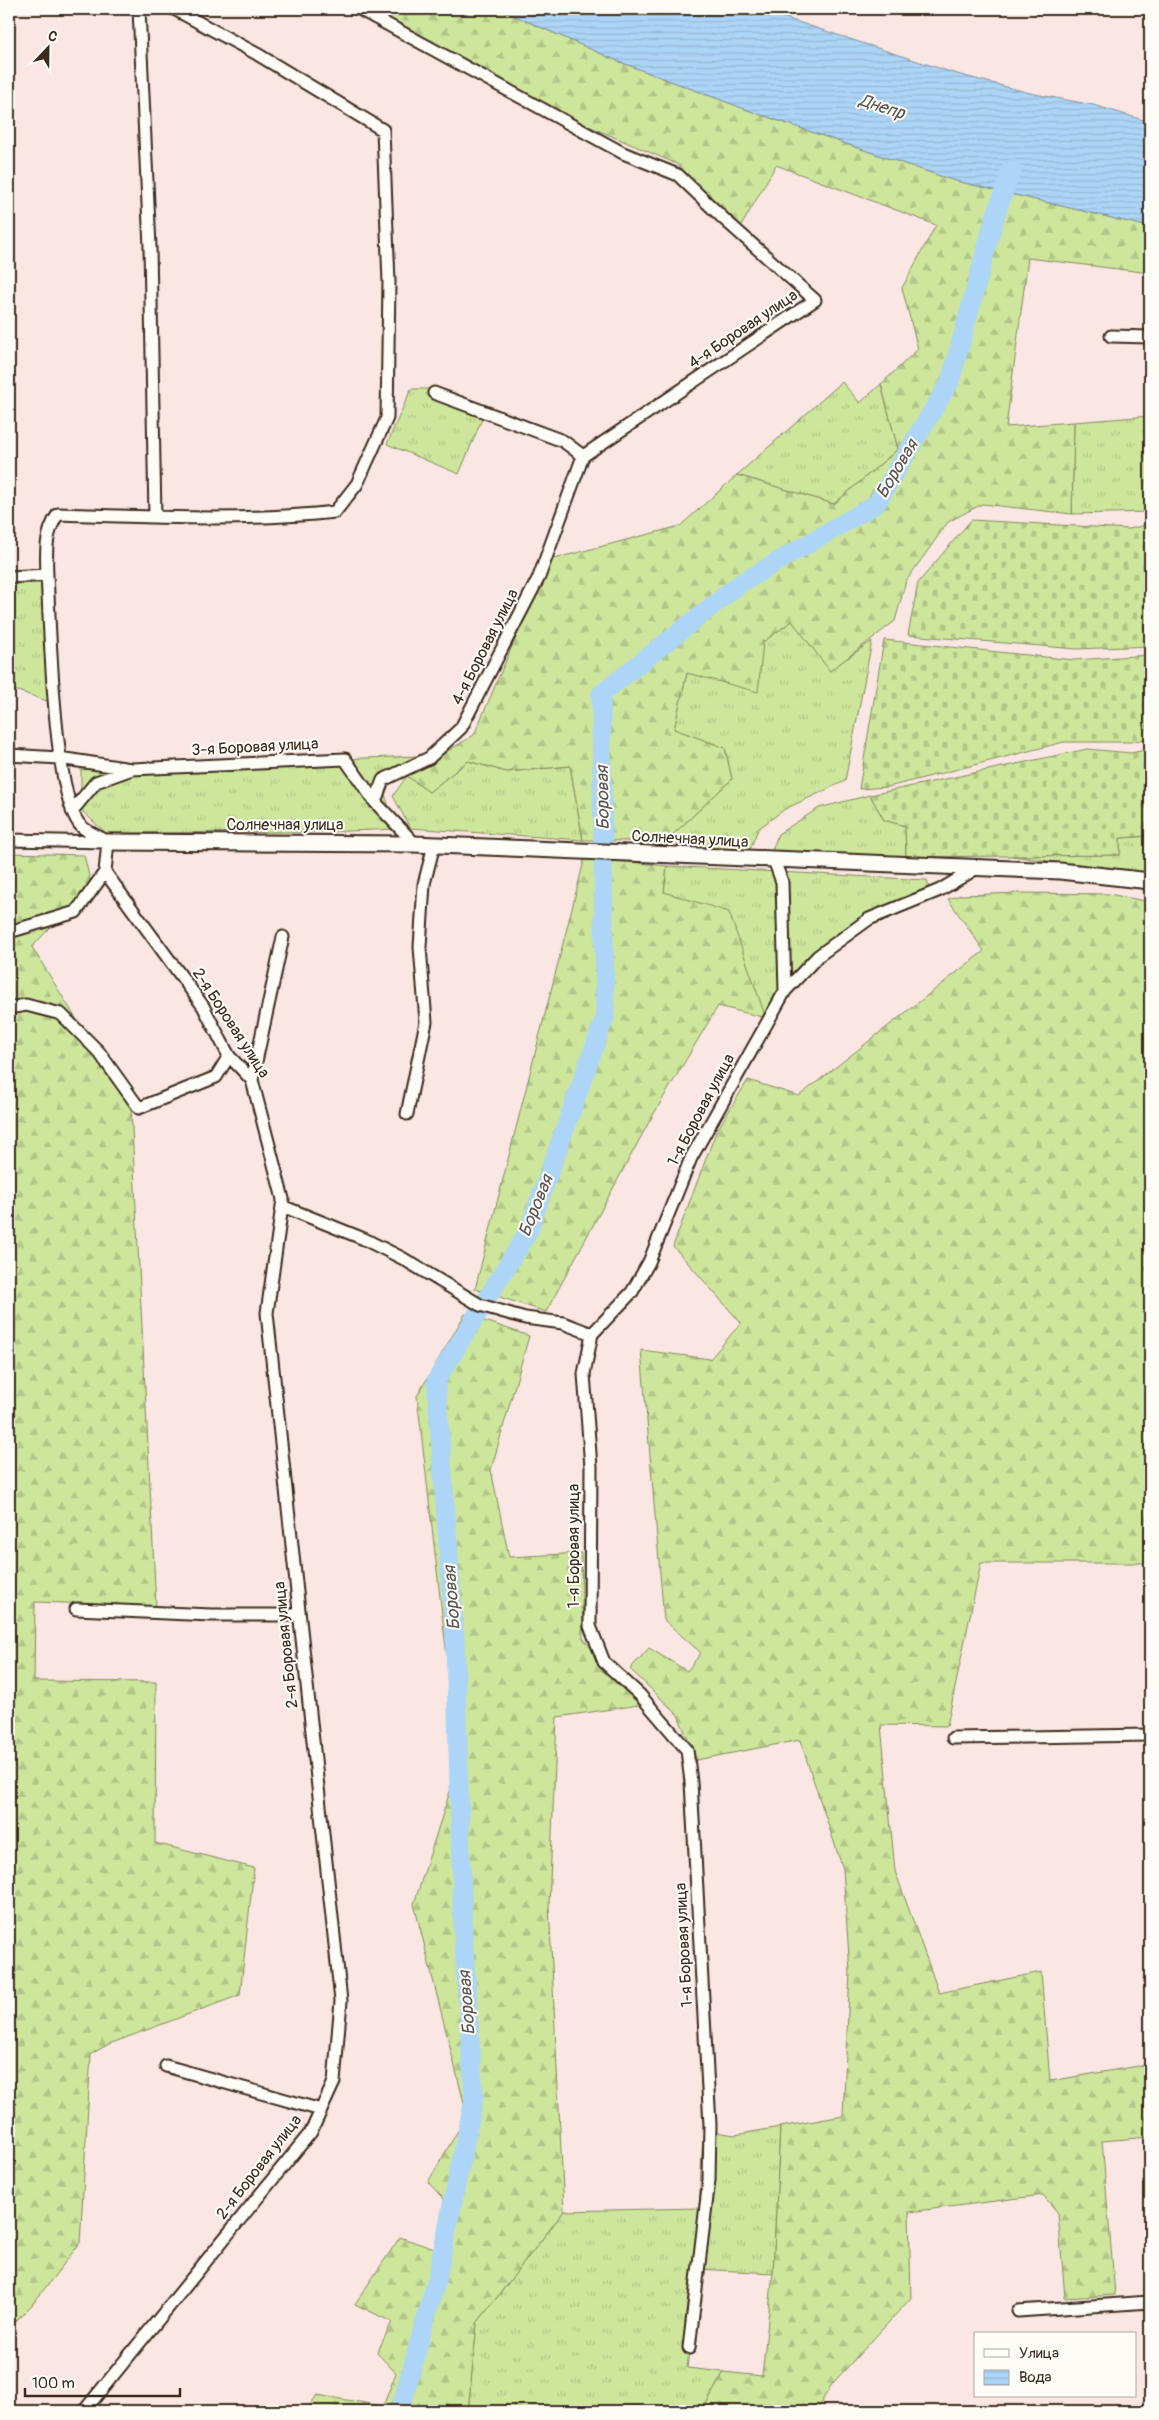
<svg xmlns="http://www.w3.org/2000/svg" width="1159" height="2420" viewBox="0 0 1159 2420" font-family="Pangolin,sans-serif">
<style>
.grass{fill:url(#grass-tufts);stroke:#84885d}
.forest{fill:url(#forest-firs);stroke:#84885d}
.cemetery{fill:url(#cemetery-stones);stroke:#84885d}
.water{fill:url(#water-rules);stroke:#7f91a0}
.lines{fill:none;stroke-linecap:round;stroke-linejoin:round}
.river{stroke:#add5f7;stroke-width:19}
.minor-casing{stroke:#3b2a1e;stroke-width:15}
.tertiary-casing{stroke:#3b2a1e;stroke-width:19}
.minor{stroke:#fdfcf7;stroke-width:11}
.tertiary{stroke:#fdfcf7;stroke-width:15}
.labels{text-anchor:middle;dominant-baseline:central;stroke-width:4;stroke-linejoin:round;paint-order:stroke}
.street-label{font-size:16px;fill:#3b2a1e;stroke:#fdfcf7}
.water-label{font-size:18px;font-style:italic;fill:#585554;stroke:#fdfcf7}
</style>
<defs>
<pattern id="grass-tufts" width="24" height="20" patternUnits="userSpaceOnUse" patternTransform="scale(1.25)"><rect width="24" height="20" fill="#cde69c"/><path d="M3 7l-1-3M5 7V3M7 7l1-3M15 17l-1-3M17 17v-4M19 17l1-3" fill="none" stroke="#b1c586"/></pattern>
<pattern id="forest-firs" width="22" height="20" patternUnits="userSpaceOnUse" patternTransform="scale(1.25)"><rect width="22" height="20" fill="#cde69c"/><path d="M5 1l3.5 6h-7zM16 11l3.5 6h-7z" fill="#b1c586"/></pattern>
<pattern id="cemetery-stones" width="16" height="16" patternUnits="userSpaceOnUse" patternTransform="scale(1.25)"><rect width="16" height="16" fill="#cde69c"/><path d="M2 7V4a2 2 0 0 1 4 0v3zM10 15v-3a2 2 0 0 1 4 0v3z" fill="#b1c586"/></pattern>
<pattern id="water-rules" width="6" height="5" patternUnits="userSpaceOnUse" patternTransform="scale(1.25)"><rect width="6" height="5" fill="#add5f7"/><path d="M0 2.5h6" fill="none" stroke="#96b7d3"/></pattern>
</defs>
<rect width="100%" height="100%" fill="#fae7e3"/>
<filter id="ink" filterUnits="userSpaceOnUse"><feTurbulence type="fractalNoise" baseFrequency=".02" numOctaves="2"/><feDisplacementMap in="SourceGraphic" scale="10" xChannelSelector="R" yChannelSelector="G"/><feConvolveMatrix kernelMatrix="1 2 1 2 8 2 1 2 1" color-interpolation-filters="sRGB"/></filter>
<g filter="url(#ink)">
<!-- grass -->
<path class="grass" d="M842,382L860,403L881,384L898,449L834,504L737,475Z
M411,389H431L485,412L459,474L387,444Z
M1150,416V512L1072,514L1074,422Z
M44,583L53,703L9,688V584Z
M792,621L830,670L872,641L845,781L785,809L758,829L749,852L665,842L732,779L725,748L674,729L687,673L763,642Z
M418,756L382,785L396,829L327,832L106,833L81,810V769Z
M468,761L507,772L570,766L583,840L410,828L393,796L407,776L429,792Z
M870,795L884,820L905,826L906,857L772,851L778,834L819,808Z
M1150,836V875L1012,856L1120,855V838Z
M667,866L927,880L929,890L848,926L793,975L766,1018L664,892Z
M780,2127L773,2273L698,2269L687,2368L724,2372L702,2411H468L477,2323L564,2211L699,2208L703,2135L715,2132L735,2135Z"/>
<!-- forest -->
<path class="forest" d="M367,9H499L620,62L753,112L952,180L1150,227V273L1028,258L1006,427L1074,422L1072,514L982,504L948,522L906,581L895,621L830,671L792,621L763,642L758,692L687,673L674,729L725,748L732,779L665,842L583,840L570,766L507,772L468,761L429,792L407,776L474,735L549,560L680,526L737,475L834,504L898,449L881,384L918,349L902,288L936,225L776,165L740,228L736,230L677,164L579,122Z
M9,853L84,855L91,884L32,947L131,1108L156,1606L35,1602L34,1681L156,1682L155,1843L254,1868L240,1995L109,2044L91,2054L80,2243L32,2305L9,2328Z
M585,857L667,866L664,892L729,912L766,1018L718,1006L649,1122L546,1312L475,1289Z
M1021,893L1109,894L1150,902V1563H981L947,1726L881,1725L895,1871L939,1993L1041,1972L1050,2081L1150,2064V2137L1102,2141L1115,2295L1065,2298L1058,2213L1043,2195L909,2212L911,2298L832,2384L816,2411H702L724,2372L762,2376L773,2273L780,2127L843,2116L850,1972L843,1869L800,1740L696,1760L678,1715L630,1669L649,1648L687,1671L701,1653L664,1620L641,1350L710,1359L741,1323L673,1246L716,1132L748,1080L799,1096L984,951L948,899L961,895Z
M465,1314L529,1336L491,1470L509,1557L581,1553L583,1638L618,1683L646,1704L557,1717L549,1905L564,2211L477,2323L468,2411H306L317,2395L383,2406L396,2373L377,2353L392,2322L355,2304L400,2237L440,2251L452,2208L428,2182L467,2115L414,1904L459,1763L417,1396Z"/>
<!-- cemetery -->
<path class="cemetery" d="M971,520L1129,529L1150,524V646L1077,649L908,635L918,583Z
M884,640L1074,660L1150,655V738L1130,742H1064L888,787L859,789Z
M1087,749L1131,753L1150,749V836L1120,838V855L906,857L905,826L884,820L870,795Z"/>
<!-- water -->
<path class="water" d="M499,9H758L957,74L1030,93L1093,105L1150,122V227L952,180L753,112L620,62Z"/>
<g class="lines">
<!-- river -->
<path class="river" d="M400,2411L437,2278L474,2099L463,1932L455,1640L436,1381L528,1232L605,1017L601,694L741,583L876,504L950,382L995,217L1012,169"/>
<!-- minor casing -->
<g class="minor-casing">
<path id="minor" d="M139,9L150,247L155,517
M359,9L623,153L678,175L725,220L815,300L583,456L539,577L461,728L429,758L383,780L375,802
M1111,336L1150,337
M434,393L563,441L583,456
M9,577L47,575
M9,755L59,758L131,769
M72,811L96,782L132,769L345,759L375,802L415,844
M9,840L106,842
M108,842C100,837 89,833 82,827C53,802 50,620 47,575C46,552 45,533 58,514C150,517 244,522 335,512L357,484L387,418L389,282L383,130L257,54L174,9
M774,860L782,882L785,991
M9,932L76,912L105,872
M9,1008L26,1005L61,1014L99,1052L139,1108L216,1077L229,1056
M252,1080L283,937
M407,1114L426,1022L420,947L424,884L434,845
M282,1206L364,1239L402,1258L480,1305L525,1318L563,1323L592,1334
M76,1609L211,1615H299
M953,1738L1150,1735
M166,2066L321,2110
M1018,2311L1150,2302
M689,2348L709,2180L710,2125L691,1782L687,1750L640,1695L604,1662L590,1626L591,1467L584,1374L592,1334L632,1292L649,1262L691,1158L785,991L818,956L869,919L940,890L977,868
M84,2411L311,2132L334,2082L341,2001L267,1313L283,1199L252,1080L229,1056L203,1006L105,872L108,842"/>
</g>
<!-- tertiary casing -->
<g class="tertiary-casing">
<path id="tertiary" d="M108,842L413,844L1060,871L1150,881"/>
</g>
<!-- minor -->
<use href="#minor" class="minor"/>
<!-- tertiary -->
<use href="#tertiary" class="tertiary"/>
</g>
</g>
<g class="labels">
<!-- street labels -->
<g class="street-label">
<text transform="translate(743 329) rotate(-34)">4-я Боровая улица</text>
<text transform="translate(485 647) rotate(-63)">4-я Боровая улица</text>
<text transform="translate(255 747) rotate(-3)">3-я Боровая улица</text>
<text x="285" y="825">Солнечная улица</text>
<text transform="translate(690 839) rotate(3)">Солнечная улица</text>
<text transform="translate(231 1023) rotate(57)">2-я Боровая улица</text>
<text transform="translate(701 1110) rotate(-62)">1-я Боровая улица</text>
<text transform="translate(574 1546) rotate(-90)">1-я Боровая улица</text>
<text transform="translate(286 1645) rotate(-96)">2-я Боровая улица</text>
<text transform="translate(684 1945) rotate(-93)">1-я Боровая улица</text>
<text transform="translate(259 2167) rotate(-52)">2-я Боровая улица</text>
</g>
<!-- water labels -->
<g class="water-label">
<text transform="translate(882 107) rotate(18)">Днепр</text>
<text transform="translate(897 469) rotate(-59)">Боровая</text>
<text transform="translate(603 798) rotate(-91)">Боровая</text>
<text transform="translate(536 1206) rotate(-68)">Боровая</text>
<text transform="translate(452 1598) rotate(-94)">Боровая</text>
<text transform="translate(467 2003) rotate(-94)">Боровая</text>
</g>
</g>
<!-- margin -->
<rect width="1159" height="2420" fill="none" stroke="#fdfcf7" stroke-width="30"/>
<rect x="15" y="15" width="1129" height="2390" fill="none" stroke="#3b2a1e" stroke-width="2" filter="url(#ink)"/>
<!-- legend -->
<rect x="974" y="2332" width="162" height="65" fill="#fdfcf7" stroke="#afa8a0"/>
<rect x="984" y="2349" width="25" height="8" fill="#fdfcf7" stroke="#afa8a0"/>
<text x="1019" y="2358" font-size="15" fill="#3b2a1e">Улица</text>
<rect x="984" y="2370" width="25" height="15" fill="url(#water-rules)" stroke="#afa8a0"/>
<text x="1019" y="2382" font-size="15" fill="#3b2a1e">Вода</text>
<!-- north arrow -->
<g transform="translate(48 48) rotate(22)" stroke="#fdfcf7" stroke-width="4" paint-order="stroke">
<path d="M0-4L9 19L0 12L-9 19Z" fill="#3b2a1e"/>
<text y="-8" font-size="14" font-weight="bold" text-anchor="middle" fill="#3b2a1e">С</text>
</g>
<!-- scale -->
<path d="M25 2388v8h155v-8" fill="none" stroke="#3b2a1e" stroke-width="2.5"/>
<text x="32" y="2388" font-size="15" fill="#3b2a1e" stroke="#fdfcf7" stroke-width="4" paint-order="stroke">100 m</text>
</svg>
